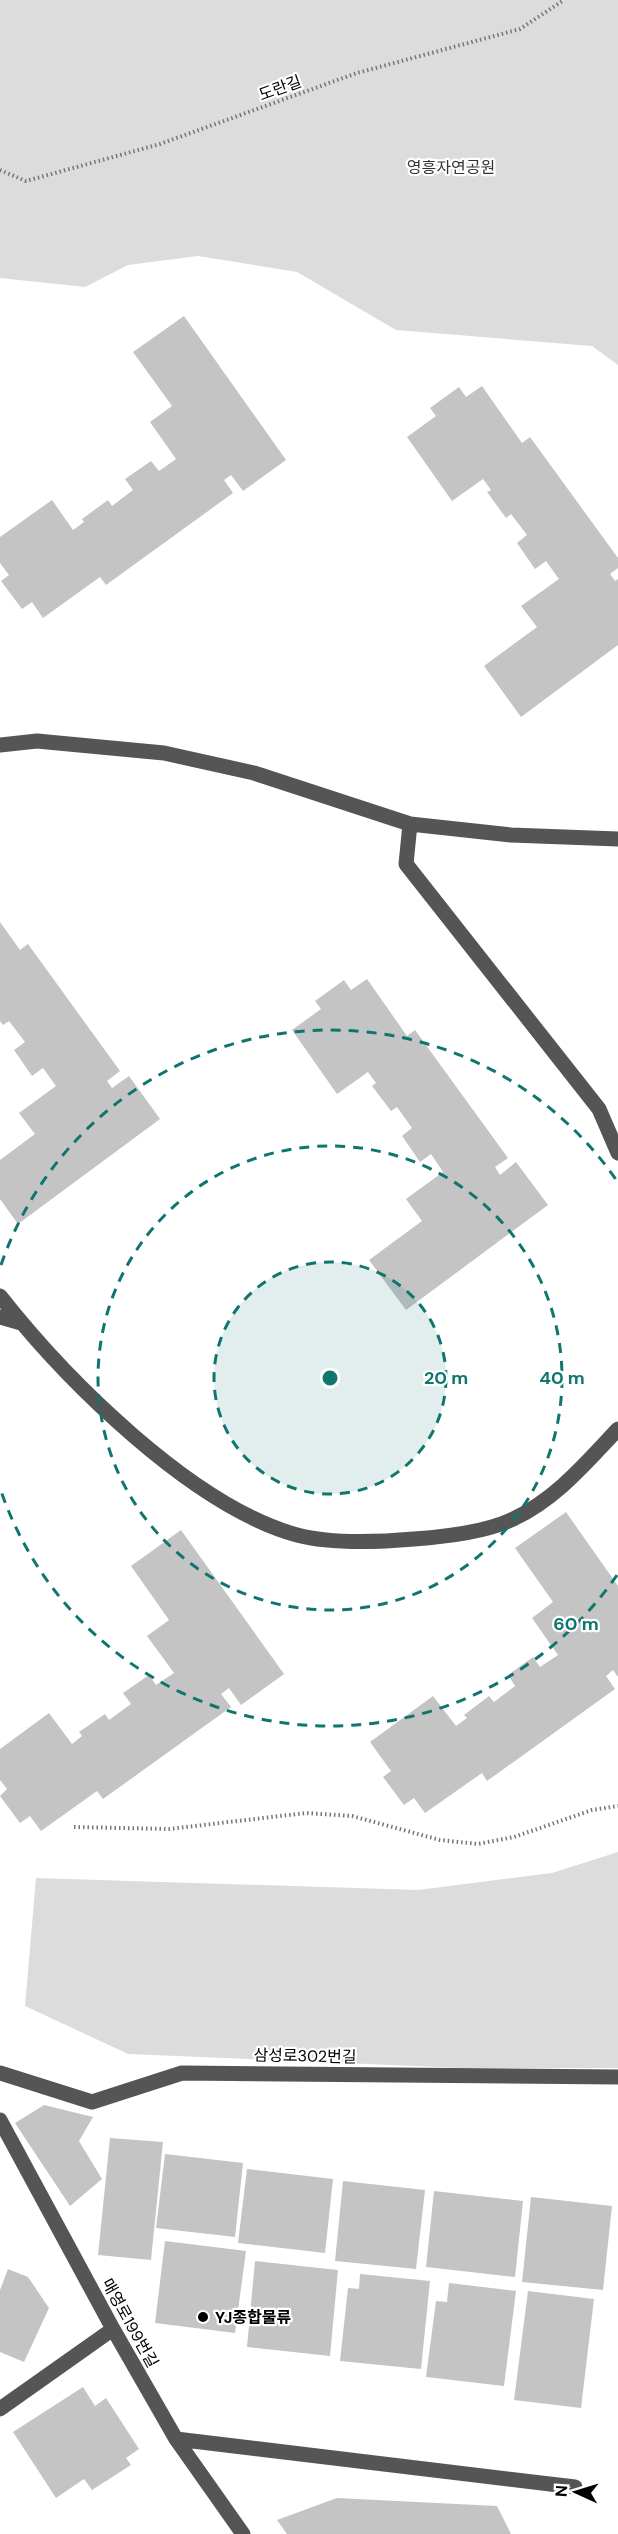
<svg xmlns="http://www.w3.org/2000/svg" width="618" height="2534" viewBox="0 0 618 2534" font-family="'DM Sans','Noto Sans KR',sans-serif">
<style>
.green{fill:#dcdcdc}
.building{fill:#c4c4c4}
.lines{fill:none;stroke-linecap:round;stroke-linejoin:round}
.path{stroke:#777;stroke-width:4;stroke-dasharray:1.5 3;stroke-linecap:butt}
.minor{stroke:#555;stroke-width:15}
.ring{fill:none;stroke:#0f766e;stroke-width:3;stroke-dasharray:10 8}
.poi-dot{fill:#000;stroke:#fff;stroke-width:2}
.labels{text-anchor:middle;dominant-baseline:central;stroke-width:4.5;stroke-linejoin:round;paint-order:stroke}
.street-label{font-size:16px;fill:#000;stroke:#fff}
.park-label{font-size:16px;fill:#333;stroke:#fff}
.poi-label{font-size:16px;font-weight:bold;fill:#000;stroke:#fff;text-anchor:start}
.centre{fill:#0f766e;stroke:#fff;stroke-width:3}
.ring-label{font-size:18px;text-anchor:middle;font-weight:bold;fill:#0f766e;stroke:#fff;stroke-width:4.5;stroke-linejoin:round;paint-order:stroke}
</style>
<rect width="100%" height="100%" fill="#fff"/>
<!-- green -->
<path class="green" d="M0,0H618V365L592,346L396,330L297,272L198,256L128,265L85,287L0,278Z
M618,1852V2068H463L128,2054L25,2006L36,1878L418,1890L552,1873Z"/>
<!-- building -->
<path class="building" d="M184,316L286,460L243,491L231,475L224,480L233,493L106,585L100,577L43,618L32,602L22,609L1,581L9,575L0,563V537L52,500L73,530L84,522L82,519L108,500L112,506L133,490L125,479L151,461L159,471L176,459L150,422L172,406L133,352Z
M482,386L522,443L530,437L618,558V568L610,574L615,581L618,579V645L521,717L484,666L537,627L521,606L559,579L546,561L535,569L517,543L527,535L511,514L506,518L487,492L491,490L483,479L452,501L407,437L436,416L430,408L459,387L466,397Z
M0,922L20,950L28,944L120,1071L107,1081L112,1088L129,1076L160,1119L18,1224L0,1199V1160L35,1134L19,1113L56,1086L43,1068L32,1076L14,1050L25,1042L9,1021L3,1025L0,1021Z
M367,979L407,1036L415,1030L508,1158L495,1167L500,1175L516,1162L548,1205L406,1310L369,1260L422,1221L406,1199L443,1172L431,1154L420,1162L402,1136L412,1128L397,1107L391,1111L372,1086L376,1083L368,1072L337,1094L292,1030L321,1009L315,1001L344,980L351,990Z
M566,1512L618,1586V1677L613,1670L606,1676L615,1689L487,1781L482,1773L425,1813L414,1798L404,1805L383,1777L391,1771L370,1742L433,1696L456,1726L467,1718L464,1715L489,1696L494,1702L515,1686L508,1675L533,1657L540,1667L558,1655L532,1618L553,1602L515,1548Z
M181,1530L284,1674L241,1705L229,1688L221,1694L231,1707L103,1799L97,1791L41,1831L30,1816L20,1823L0,1796L7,1789L0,1780V1749L49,1713L72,1744L82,1736L79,1732L105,1714L109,1720L131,1704L123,1693L149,1675L156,1685L174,1673L147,1636L169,1620L131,1566Z
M44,2105L93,2117L79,2141L102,2179L70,2206L15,2123Z
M110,2138L163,2142L151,2260L98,2255Z
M165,2154L243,2163L235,2237L156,2228Z
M247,2169L333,2179L325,2253L238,2243Z
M343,2181L425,2190L416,2269L335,2261Z
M434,2191L523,2201L515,2277L426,2267Z
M531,2197L612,2206L603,2290L522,2282Z
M165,2241L246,2251L235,2333L155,2323Z
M255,2261L338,2270L330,2356L247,2347Z
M8,2269L28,2277L49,2308L24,2362L0,2352V2290Z
M360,2274L430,2281L421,2369L340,2361L348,2288L359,2289Z
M449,2283L516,2291L504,2386L426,2377L436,2301L447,2302Z
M528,2291L594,2299L581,2408L514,2400Z
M83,2387L95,2406L106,2398L139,2449L126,2458L131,2465L92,2490L84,2479L56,2498L13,2432Z
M337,2498L497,2506L511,2534H287L277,2520Z"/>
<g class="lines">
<!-- path -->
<path class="path" d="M0,170L26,181L160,144L357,73L520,29L564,0
M74,1827L169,1829L306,1813L352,1816L440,1840L478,1844L514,1837L592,1810L618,1806"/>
<!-- minor -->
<path class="minor" d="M0,745L37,741L164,753L254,773L410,824L511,835L618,839
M410,824L406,864L599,1109L618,1153
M0,1296C66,1380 192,1506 297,1535C331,1544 379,1542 414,1539C443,1537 485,1532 511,1520C555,1500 586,1463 618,1429
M0,1317L21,1323
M0,2073L92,2102L182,2073L618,2077
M0,2120L113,2329L176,2439L243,2534
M0,2409L113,2329
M176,2439L575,2487"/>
</g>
<!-- distance rings -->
<circle cx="330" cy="1378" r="116" fill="#0f766e" fill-opacity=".12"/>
<g class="ring">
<circle cx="330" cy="1378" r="116"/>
<circle cx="330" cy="1378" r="232"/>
<path d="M617 1575A348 348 0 0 1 1 1491M1 1265A348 348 0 0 1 617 1181"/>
</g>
<!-- markers -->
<circle class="poi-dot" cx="203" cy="2317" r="6"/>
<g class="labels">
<!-- street labels -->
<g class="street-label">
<text transform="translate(280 88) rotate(-20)">도란길</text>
<text transform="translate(305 2056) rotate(1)">삼성로302번길</text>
<text transform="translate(130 2323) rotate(61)">매영로199번길</text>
</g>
<!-- park labels -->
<g class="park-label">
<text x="451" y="167">영흥자연공원</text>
</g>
<!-- poi labels -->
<g class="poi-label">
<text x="215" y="2317">YJ종합물류</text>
</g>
</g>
<circle cx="330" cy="1378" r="9" class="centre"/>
<g class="ring-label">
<text x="446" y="1384">20 m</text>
<text x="562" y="1384">40 m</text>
<text x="576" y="1630">60 m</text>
</g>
<!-- north arrow -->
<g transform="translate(576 2492) rotate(274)" stroke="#ffffff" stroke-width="4.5" paint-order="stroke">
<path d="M0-4.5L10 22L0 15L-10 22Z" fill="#000000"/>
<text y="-9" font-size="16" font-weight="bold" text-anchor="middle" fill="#000000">N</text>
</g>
</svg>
